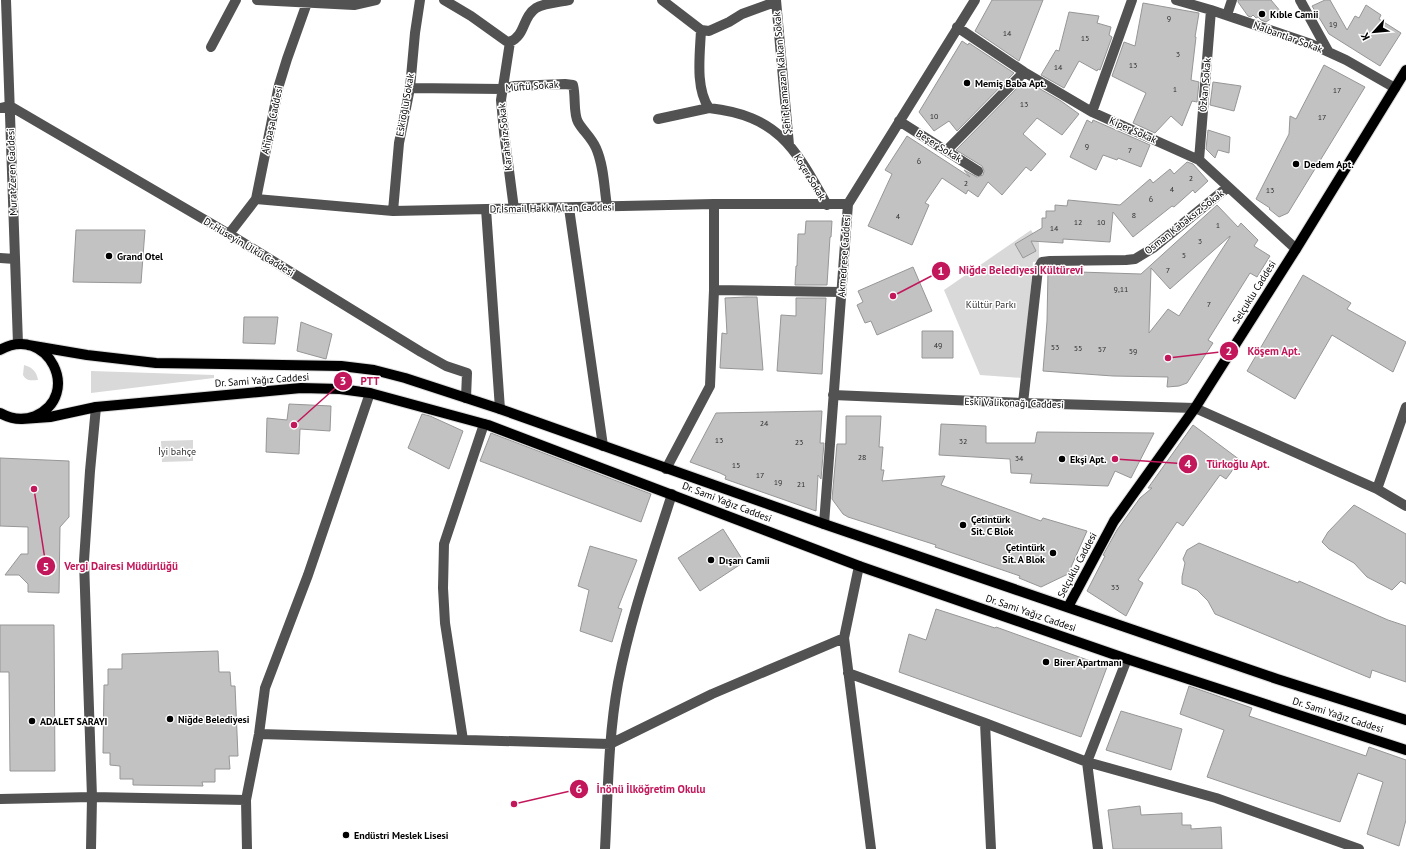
<svg xmlns="http://www.w3.org/2000/svg" width="1406" height="849" viewBox="0 0 1406 849" font-family="'PT Sans',sans-serif">
<style>
.green{fill:#d9d9d9}
.building{fill:#c2c2c2;stroke:#969696;fill-rule:evenodd}
.lines{fill:none;stroke-linecap:round;stroke-linejoin:round}
.major-casing{stroke:#dbdbdb;stroke-width:12}
.minor{stroke:#525252;stroke-width:10}
.major{stroke:#000;stroke-width:10}
.poi-dot{fill:#000;stroke:#fff;stroke-width:1.5}
.labels{text-anchor:middle;dominant-baseline:central;stroke-width:3;stroke-linejoin:round;paint-order:stroke}
.number-label{font-size:8px;fill:#303030}
.poi-label{font-size:10px;font-weight:bold;fill:#000;stroke:#fff;text-anchor:start}
.street-label{font-size:10px;fill:#000;stroke:#fff}
.park-label{font-size:10px;fill:#303030;stroke:#fff}
.leader{fill:none;stroke:#c2185b;stroke-width:1.5}
.callout-dot{fill:#c2185b;stroke:#fff;stroke-width:1.5}
.mark-label{font-size:12px;text-anchor:middle;font-weight:bold;fill:#fff}
.callout-label{font-size:11px;text-anchor:middle;font-weight:bold;fill:#c2185b;stroke:#fff;stroke-width:3;stroke-linejoin:round;paint-order:stroke}
</style>
<rect width="100%" height="100%" fill="#fff"/>
<!-- green -->
<path class="green" d="M1031,230L1039,243V261L1033,262L1023,378L980,375L944,290Z
M24,365C32,367 37,372 38,380C31,380 27,382 23,375Z
M91,371L214,375V378L91,393Z
M193,440V461L162,462L161,441Z"/>
<!-- building -->
<path class="building" d="M992,0H1043L1019,61L975,31Z
M1238,0H1271L1281,12L1266,22L1261,20L1258,17L1256,18L1253,15L1251,17L1248,16L1238,2Z
M1325,0H1330L1347,30L1355,16L1359,18L1366,5L1381,15L1379,19L1401,33L1380,66L1329,34L1312,6Z
M1143,3L1199,13L1195,37H1196L1191,80L1199,82L1197,102L1192,101L1182,126L1171,116L1155,133L1133,123L1146,93L1112,76L1124,42L1135,46Z
M1069,12L1099,16L1097,23L1111,27L1109,35L1112,37L1100,70L1098,69L1097,71L1079,61L1064,88L1041,75L1056,50L1059,51Z
M962,41L968,45L969,43L1014,73L957,131L949,121L934,131L919,112Z
M1324,65L1365,87L1288,213L1279,217L1269,209L1270,208L1256,199L1289,134L1290,116L1296,119Z
M1024,81L1034,88L1035,86L1061,101L1079,114L1062,135L1037,118L1023,134L1046,154L1031,171L1026,167L1002,195L988,182L978,197L968,190L966,194L942,178L925,203L929,205L912,245L868,226L892,174L885,170L907,136L970,177L964,170L977,177L983,175L984,171L982,166L956,150Z
M1213,82L1241,86L1234,111L1210,105Z
M1087,120L1092,123L1093,120L1150,145L1141,167L1118,158L1117,160L1103,155L1096,170L1070,157Z
M1208,130L1230,137L1229,153L1218,150L1215,158L1206,149Z
M1187,162L1193,164L1208,181L1195,193L1193,190L1174,207L1172,206L1133,237L1113,212L1110,242L1063,239V243L1031,241L1036,251L1023,258L1015,244L1042,228V218H1046V211H1055V205L1067,206L1068,200L1120,205L1150,179L1153,183L1170,169L1174,174Z
M1217,205L1238,227L1241,223L1258,240L1254,246L1270,256L1257,277L1250,273L1208,340L1213,343L1187,383L1179,386L1167,387L1168,377L1113,376L1043,371L1047,321L1048,271L1141,274ZM1230,236V237L1179,316L1168,309L1149,333L1151,268L1170,289Z
M806,221H832L831,237H830L827,285H795L796,266H797L798,234H805Z
M76,230H145L141,283L73,282Z
M913,267L932,311L877,335L871,321L865,323L857,305L863,302L858,291Z
M1303,275L1351,303L1347,309L1406,342L1393,372L1332,335L1295,399L1247,371Z
M746,297H757L763,370L720,368L722,333L727,334L725,298Z
M796,298H826L822,374L777,371L781,315L796,316Z
M244,317H278L275,344L243,343Z
M301,322L332,334L326,359L297,351Z
M922,331H953V358H922Z
M289,404L331,406L330,431L300,429L299,454L266,452L267,418L287,420Z
M822,411L820,443H824L821,479L818,475L816,511L725,479L726,476L720,473L690,462L716,413Z
M422,414L430,416L463,431L449,469L408,448Z
M846,416H881L879,447H883L881,470H884L882,481L945,476L941,485L1041,521L1043,518L1087,531L1068,574L1041,587L1019,578L1020,576L935,547L936,545L848,517L843,514L832,499L837,444H846Z
M941,424L986,426V443H1035L1037,432L1154,433L1131,478L1115,471L1108,486L1030,483L1032,474L1011,473L1010,459L939,455Z
M1193,425L1240,460L1226,479L1220,475L1183,526L1177,522L1138,580L1143,583L1126,616L1087,591L1105,556L1103,555L1117,530L1140,498L1152,488H1148Z
M491,433L651,494L641,522L480,461Z
M0,458L69,461V517L60,527L59,593L28,592V584L19,575H5L21,554H28V527L0,526Z
M1354,505L1406,534V584L1401,581L1392,590L1367,577L1354,563L1329,549L1322,542L1328,532Z
M723,529L744,562L700,591L678,558Z
M1199,543L1298,583L1299,581L1388,620L1406,626V682L1372,670L1370,678L1215,614L1208,601L1197,590L1182,584V577L1185,563L1183,559L1187,550Z
M590,546L637,560L618,608L622,609L612,642L580,631L589,590L578,586Z
M936,609L995,628L996,627L1107,667L1081,737L899,672L909,634L926,640Z
M0,625H54L55,771H10L9,672H0Z
M218,651L219,672H230L231,686H235L238,756H229L230,769H215V782H202L203,786L133,785V779H120V766L110,765V753H103L104,685H108V669H122V654Z
M1189,686L1252,708L1249,716L1366,756L1369,747L1406,760V820L1399,846L1367,834L1383,782L1358,773L1340,822L1207,777L1224,730L1180,714Z
M1121,711L1182,729L1171,770L1106,750Z
M1140,806L1141,815L1182,813V825H1191V829L1221,827L1222,849H1113L1108,810Z"/>
<g class="lines">
<!-- major casing -->
<g class="major-casing">
<path id="major" d="M28,345L87,355L156,363L341,366L374,370L405,378L500,409L824,524L1277,679L1406,720
M0,350C48,323 83,396 35,416C23,421 11,419 0,413
M22,419L50,417L96,407L301,388L340,389L370,393L488,425L859,566L1127,659L1406,750
M1068,607L1114,521L1195,408L1296,249L1406,70"/>
</g>
<!-- minor -->
<path class="minor" d="M6,0L18,344
M257,0L354,5L376,0
M444,0L471,16L506,41L510,42C526,35 522,17 536,8C544,3 559,2 569,0
M662,0L701,30L709,31L729,22L742,14L775,2
M776,0L789,145
M1176,0L1211,10L1311,44L1346,60L1395,88
M1300,0L1328,51
M1227,15L1232,0
M957,27L1024,72L1092,112L1199,160L1296,249
M701,30C700,54 695,88 709,108C779,116 795,148 827,205
M510,42L501,100L504,132L514,209
M211,47L236,0
M410,88L502,89L514,86L565,84L573,85C576,96 573,113 578,122C583,131 591,137 596,148C604,166 604,187 607,206
M0,108L10,106L229,234L421,352L446,366L467,373L466,398
M1092,112L1132,0
M658,119L709,108
M899,121L978,171
M946,151L1024,72
M1199,160L1211,10
M256,199L393,211L714,204H848
M569,208L603,446
M486,209L500,409
M393,211L399,143L410,88L415,33L420,0
M229,234L256,199L279,85L287,59L308,0
M0,258L15,259
M714,290L841,292
M833,395L1023,403L1195,408L1377,489L1406,506
M1023,403L1038,269L1042,262L1050,261L1126,260L1135,259L1153,248L1228,187
M666,469L710,386L714,290V204
M1377,489L1406,407
M824,524L848,204L975,0
M859,566L844,638L871,849
M848,673L985,723L1087,762L1216,798L1359,849
M985,723L991,849
M259,734L610,744L712,694L844,638
M463,740L445,623L443,588L444,544L484,424
M0,799L92,797L246,800
M91,849L92,797L84,561L90,471L96,407
M247,849L246,800L259,734L265,688L308,575L370,393
M605,849C608,794 608,738 618,683C630,619 652,557 672,494
M1098,849L1087,762L1127,659"/>
<!-- major -->
<use href="#major" class="major"/>
</g>
<!-- markers -->
<g class="poi-dot">
<circle cx="1262" cy="14" r="4"/>
<circle cx="967" cy="83" r="4"/>
<circle cx="1296" cy="164" r="4"/>
<circle cx="109" cy="256" r="4"/>
<circle cx="1062" cy="459" r="4"/>
<circle cx="963" cy="525" r="4"/>
<circle cx="1053" cy="553" r="4"/>
<circle cx="711" cy="560" r="4"/>
<circle cx="1046" cy="662" r="4"/>
<circle cx="170" cy="719" r="4"/>
<circle cx="32" cy="721" r="4"/>
<circle cx="346" cy="835" r="4"/>
</g>
<g class="labels">
<!-- number labels -->
<g class="number-label">
<text x="1169" y="18">9</text>
<text x="1333" y="24">19</text>
<text x="1007" y="33">14</text>
<text x="1085" y="38">15</text>
<text x="1178" y="54">3</text>
<text x="1133" y="65">13</text>
<text x="1058" y="67">14</text>
<text x="1175" y="89">1</text>
<text x="1337" y="90">17</text>
<text x="1024" y="104">13</text>
<text x="934" y="116">10</text>
<text x="1322" y="117">17</text>
<text x="1087" y="146">9</text>
<text x="1130" y="150">7</text>
<text x="919" y="161">6</text>
<text x="1191" y="178">2</text>
<text x="966" y="183">2</text>
<text x="1172" y="189">4</text>
<text x="1270" y="190">13</text>
<text x="1151" y="199">6</text>
<text x="1134" y="215">8</text>
<text x="898" y="216">4</text>
<text x="1078" y="222">12</text>
<text x="1101" y="222">10</text>
<text x="1218" y="225">1</text>
<text x="1054" y="228">14</text>
<text x="1200" y="241">3</text>
<text x="1184" y="255">5</text>
<text x="1168" y="270">7</text>
<text x="1121" y="289">9,11</text>
<text x="1209" y="304">7</text>
<text x="938" y="345">49</text>
<text x="1055" y="347">53</text>
<text x="1078" y="348">55</text>
<text x="1102" y="349">57</text>
<text x="1133" y="351">59</text>
<text x="764" y="423">24</text>
<text x="719" y="440">13</text>
<text x="963" y="441">32</text>
<text x="799" y="442">23</text>
<text x="862" y="457">28</text>
<text x="1019" y="458">34</text>
<text x="736" y="465">15</text>
<text x="760" y="475">17</text>
<text x="778" y="482">19</text>
<text x="801" y="484">21</text>
<text x="1115" y="587">33</text>
</g>
<!-- poi labels -->
<g class="poi-label">
<text x="1270" y="14">Kıble Camii</text>
<text x="975" y="83">Memiş Baba Apt.</text>
<text x="1304" y="164">Dedem Apt.</text>
<text x="117" y="256">Grand Otel</text>
<text x="1070" y="459">Ekşi Apt.</text>
<text x="971" y="519">Çetintürk<tspan x="971" dy="12">Sit. C Blok</tspan></text>
<text x="1045" y="547" text-anchor="end">Çetintürk<tspan x="1045" dy="12">Sit. A Blok</tspan></text>
<text x="719" y="560">Dışarı Camii</text>
<text x="1054" y="662">Birer Apartmanı</text>
<text x="178" y="719">Niğde Belediyesi</text>
<text x="40" y="721">ADALET SARAYI</text>
<text x="354" y="835">Endüstri Meslek Lisesi</text>
</g>
<!-- street labels -->
<g class="street-label">
<text transform="translate(1288 37) rotate(20)">Nalbantlar Sokak</text>
<text transform="translate(782 73) rotate(-95)">Şehit Ramazan Kalkan Sokak</text>
<text transform="translate(1205 85) rotate(-85)">Özkan Sokak</text>
<text transform="translate(532 86) rotate(-4)">Müftü Sokak</text>
<text transform="translate(405 105) rotate(-80)">Eskioğlu Sokak</text>
<text transform="translate(272 120) rotate(-78)">Ahipaşa Caddesi</text>
<text transform="translate(1133 130) rotate(24)">Kiper Sokak</text>
<text transform="translate(505 137) rotate(-96)">Karahafız Sokak</text>
<text transform="translate(939 146) rotate(32)">Beşer Sokak</text>
<text transform="translate(12 172) rotate(-92)">Murat Zeren Caddesi</text>
<text transform="translate(810 177) rotate(59)">Koçer Sokak</text>
<text transform="translate(552 208) rotate(-1)">Dr.İsmail Hakkı Altan Caddesi</text>
<text transform="translate(1184 222) rotate(-38)">Osman Kabaksız Sokak</text>
<text transform="translate(249 247) rotate(31)">Dr.Hüseyin Ülkü Caddesi</text>
<text transform="translate(844 256) rotate(-86)">Akmedrese Caddesi</text>
<text transform="translate(1254 292) rotate(-58)">Selçuklu Caddesi</text>
<text transform="translate(262 380) rotate(-4)">Dr. Sami Yağız Caddesi</text>
<text transform="translate(1014 403) rotate(2)">Eski Valikonağı Caddesi</text>
<text transform="translate(727 502) rotate(21)">Dr. Sami Yağız Caddesi</text>
<text transform="translate(1077 565) rotate(-62)">Selçuklu Caddesi</text>
<text transform="translate(1031 613) rotate(19)">Dr. Sami Yağız Caddesi</text>
<text transform="translate(1338 715) rotate(18)">Dr. Sami Yağız Caddesi</text>
</g>
<!-- park labels -->
<g class="park-label">
<text x="991" y="304">Kültür Parkı</text>
<text x="177" y="451">İyi bahçe</text>
</g>
</g>
<!-- callouts -->
<path class="leader" d="M893 296L941 271M1168 358L1229 351M294 425L343 381M1115 459L1188 464M34 489L46 566M514 804L579 789"/>
<g class="callout-dot">
<circle cx="893" cy="296" r="4"/>
<circle cx="1168" cy="358" r="4"/>
<circle cx="294" cy="425" r="4"/>
<circle cx="1115" cy="459" r="4"/>
<circle cx="34" cy="489" r="4"/>
<circle cx="514" cy="804" r="4"/>
<circle cx="941" cy="271" r="10"/>
<circle cx="1229" cy="351" r="10"/>
<circle cx="343" cy="381" r="10"/>
<circle cx="1188" cy="464" r="10"/>
<circle cx="46" cy="566" r="10"/>
<circle cx="579" cy="789" r="10"/>
</g>
<g class="mark-label">
<text x="941" y="275">1</text>
<text x="1229" y="355">2</text>
<text x="343" y="385">3</text>
<text x="1188" y="468">4</text>
<text x="46" y="571">5</text>
<text x="579" y="793">6</text>
</g>
<g class="callout-label">
<text x="1021" y="274">Niğde Belediyesi Kültürevi</text>
<text x="1274" y="355">Köşem Apt.</text>
<text x="370" y="385">PTT</text>
<text x="1238" y="468">Türkoğlu Apt.</text>
<text x="121" y="570">Vergi Dairesi Müdürlüğü</text>
<text x="651" y="793">İnönü İlköğretim Okulu</text>
</g>
<!-- north arrow -->
<g transform="translate(1374 32) rotate(243)" stroke="#ffffff" stroke-width="3" paint-order="stroke">
<path d="M0-3L7 15L0 10L-7 15Z" fill="#000000"/>
<text y="-6" font-size="11" font-weight="bold" text-anchor="middle" fill="#000000">K</text>
</g>
</svg>
